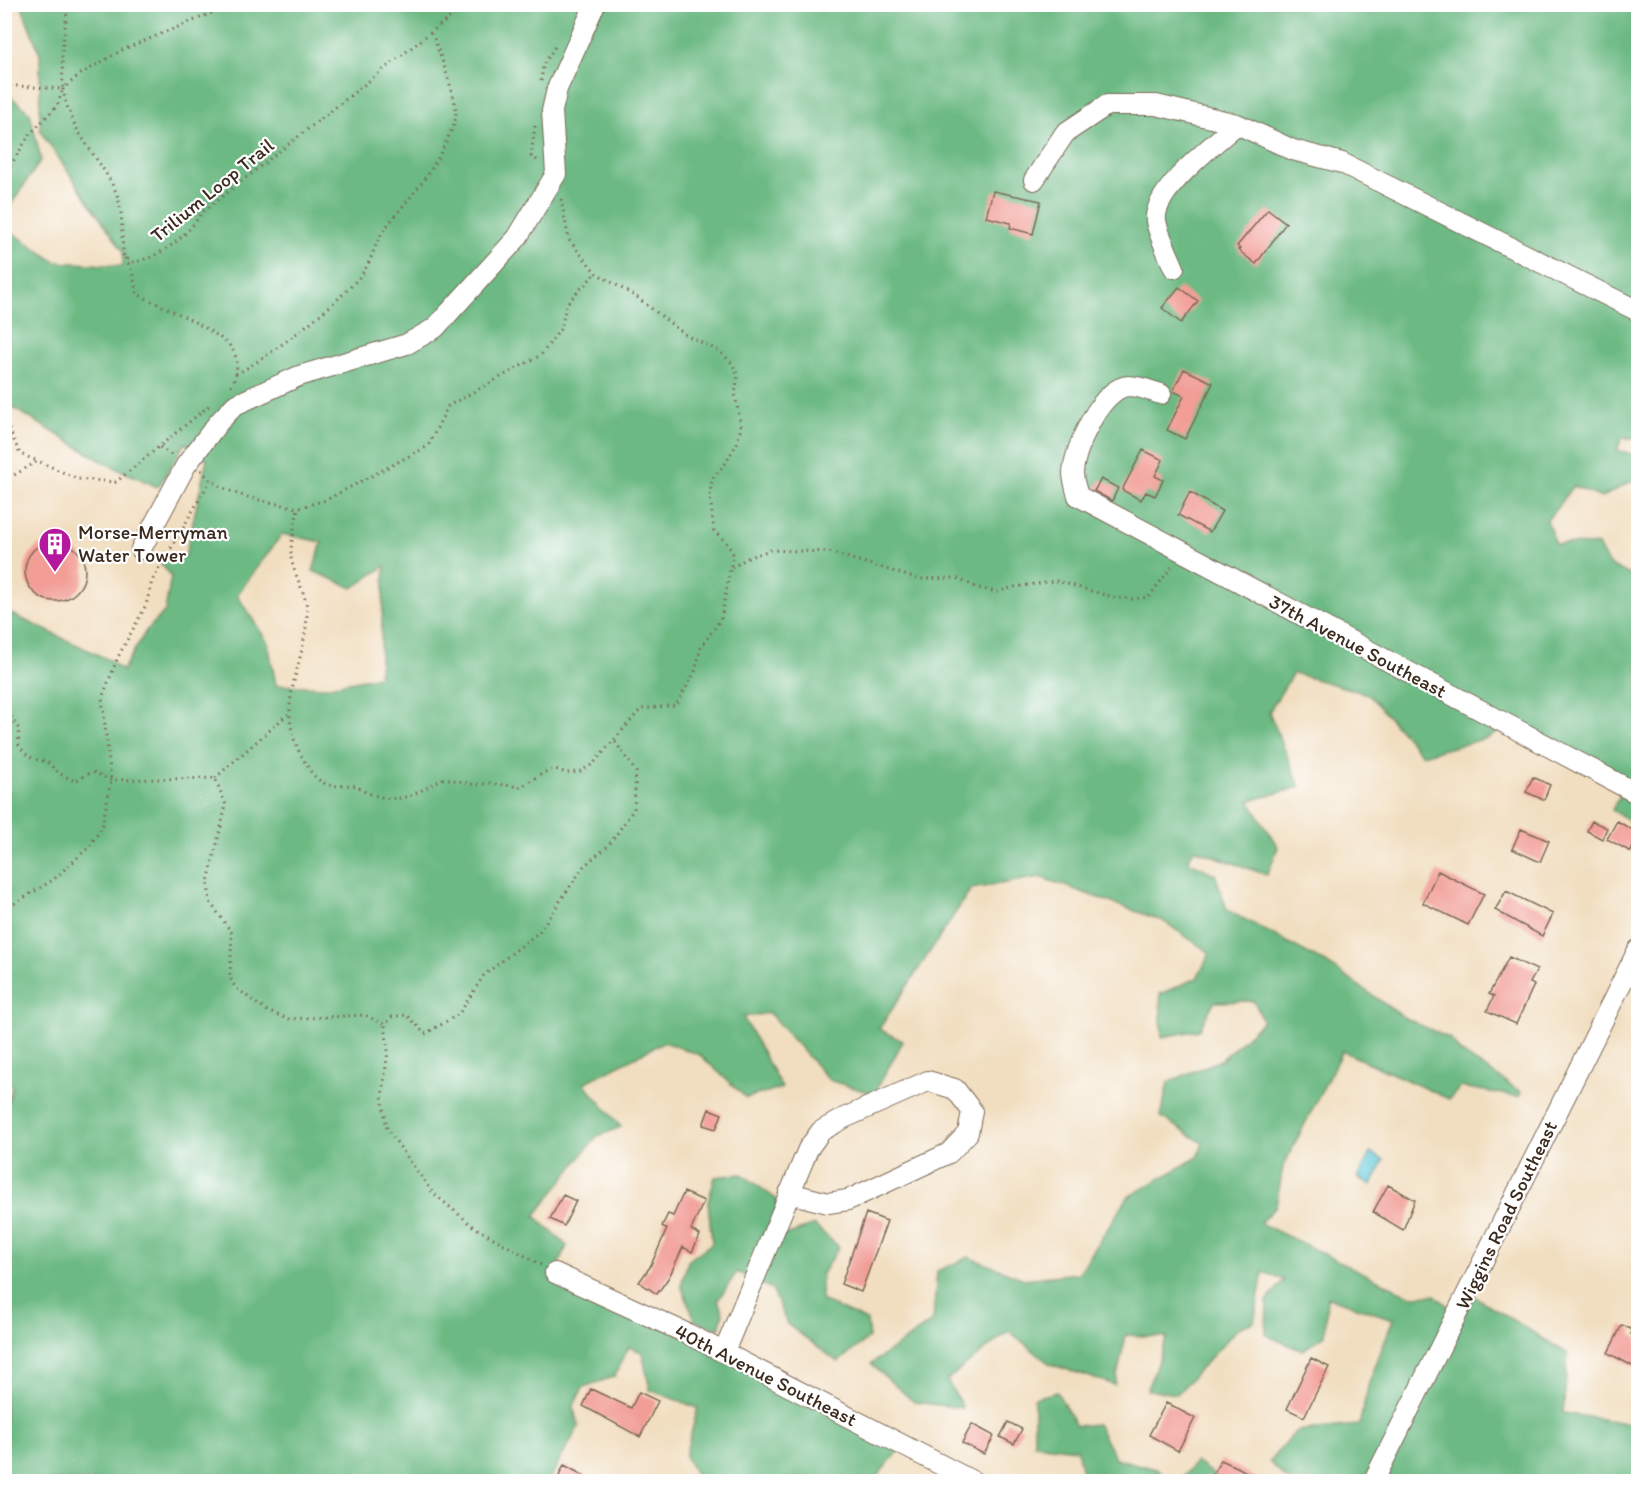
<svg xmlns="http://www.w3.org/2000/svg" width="1643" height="1486" viewBox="0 0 1643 1486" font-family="Itim,sans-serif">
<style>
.forest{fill:#6cb983;stroke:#547250;stroke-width:1.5;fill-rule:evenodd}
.water{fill:#5cc7d7;stroke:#4c787a;stroke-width:1.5}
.building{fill:#f29d96}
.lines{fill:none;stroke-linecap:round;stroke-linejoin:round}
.minor-casing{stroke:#7b6957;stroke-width:22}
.path{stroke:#7b6957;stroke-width:3;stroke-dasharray:1.5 4.5;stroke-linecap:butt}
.minor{stroke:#fff;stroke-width:20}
.labels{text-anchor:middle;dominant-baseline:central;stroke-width:4.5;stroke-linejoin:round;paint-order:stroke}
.street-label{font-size:20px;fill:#3b2a1e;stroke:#fff}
.poi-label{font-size:20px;fill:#3b2a1e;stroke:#fff;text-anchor:start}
</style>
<rect width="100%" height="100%" fill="#fff"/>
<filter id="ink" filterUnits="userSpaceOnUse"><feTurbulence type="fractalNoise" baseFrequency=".0167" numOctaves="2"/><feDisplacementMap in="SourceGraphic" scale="12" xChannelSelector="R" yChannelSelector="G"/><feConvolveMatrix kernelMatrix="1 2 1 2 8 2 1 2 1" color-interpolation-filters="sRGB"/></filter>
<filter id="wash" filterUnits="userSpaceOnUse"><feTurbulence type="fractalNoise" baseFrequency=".008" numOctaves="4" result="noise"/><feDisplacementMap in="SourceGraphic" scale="24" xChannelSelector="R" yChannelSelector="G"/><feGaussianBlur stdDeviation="1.35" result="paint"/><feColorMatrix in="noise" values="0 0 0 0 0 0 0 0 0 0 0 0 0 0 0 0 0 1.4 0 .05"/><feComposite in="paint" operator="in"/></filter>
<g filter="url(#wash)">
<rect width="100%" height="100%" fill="#f1dec0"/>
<!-- forest -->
<path class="forest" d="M21,5H1638V438H1622L1617,450L1636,455L1638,478L1601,498L1574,486L1547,520L1555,544L1598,545L1608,564L1638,579V826L1612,810L1624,787L1509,726L1488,738L1422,755L1368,694L1293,673L1269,712L1300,787L1249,801L1278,847L1267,875L1194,849L1188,861L1215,874L1227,910L1326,963L1405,1018L1451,1039L1460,1052L1521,1092L1519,1097L1461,1087L1449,1099L1342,1051L1283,1167L1276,1206L1260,1223L1411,1296L1435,1295L1462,1318L1474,1296L1568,1354L1563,1413L1638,1425V1481H1289L1269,1462L1296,1431L1359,1425L1369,1383L1393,1319L1327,1297L1325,1335L1302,1351L1266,1335L1267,1301L1284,1280L1263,1272L1254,1322L1238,1328L1177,1394L1147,1390L1167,1337L1126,1335L1115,1385L1050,1364L1009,1331L947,1380L963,1408L914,1402L871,1364L933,1321L937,1271L969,1257L1024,1279L1079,1273L1128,1197L1198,1157L1203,1143L1161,1117L1168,1082L1221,1060L1263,1021L1254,1001L1214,1002L1199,1030L1162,1037L1160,994L1197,978L1210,953L1163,921L1040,877L971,889L879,1029L903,1041L874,1094L829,1080L769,1013L743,1017L782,1088L746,1098L700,1055L664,1042L584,1083L621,1127L596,1137L535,1216L567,1246L555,1273L903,1445L875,1479L691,1481L695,1474L685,1456L698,1408L650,1390L642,1352L629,1347L614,1377L583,1387L573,1407L579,1426L549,1480L550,1481H5L4,1116L12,1087L4,1076L5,611L111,661L122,671L146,631L165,611L171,576L156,557H185L207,459L185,443L158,487L105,463L5,403L8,325L4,323V227L56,262L123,266V251L40,131V54ZM282,534L322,542L313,571L353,588L385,566L379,676L325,687L276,685L268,643L237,595Z
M5,92L30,113L41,160L5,213Z
M742,1174L776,1199L786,1235L814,1225L839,1247L821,1275V1300L867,1321L869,1338L838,1362L787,1324L772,1289L737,1272L718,1300L723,1313L719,1329L695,1321L681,1285L688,1261L712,1243L708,1202L715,1177Z
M1057,1392L1076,1426L1097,1424L1115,1458L1159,1470L1167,1481H1097L1082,1473L1077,1449L1034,1444V1398Z
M1196,1462L1217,1477L1218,1481L1178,1482Z"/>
<!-- water -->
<path class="water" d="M1370,1153L1384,1160L1372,1185L1358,1178Z"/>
<g id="blocks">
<!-- building -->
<path class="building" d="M993,191L1041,201L1033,234L1010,228L1011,223L986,217Z
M1268,209L1286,223L1256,264L1238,250L1240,249L1237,246Z
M1179,287L1198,301L1181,323L1162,308Z
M1184,369L1213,383L1185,439L1167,430L1184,396L1173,391Z
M1143,450L1163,460L1155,476L1163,480L1155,496L1146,492L1141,500L1122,490Z
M1101,479L1118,488L1112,501L1094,491Z
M1190,492L1222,511L1210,532L1178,515Z
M25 571a30 30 0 1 1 60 0a30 30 0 1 1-60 0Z
M1533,777L1550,785L1544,800L1526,792Z
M1592,821L1607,828L1602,839L1587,831Z
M1617,821L1638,833L1631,852L1607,839Z
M1521,829L1549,841L1540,862L1512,849Z
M1438,871L1484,894L1468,925L1423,903Z
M1506,891L1553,914L1542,936L1495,910Z
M1509,957L1537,970L1530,983L1534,985L1516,1024L1487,1011L1494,996L1489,994Z
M709,1109L722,1114L716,1129L703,1125Z
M1388,1185L1415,1200L1403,1230L1373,1212Z
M684,1192L704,1201L691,1230L700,1235L692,1252L683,1247L669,1277L657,1294L639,1282L650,1267L667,1229L662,1226L668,1214L673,1216Z
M563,1195L576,1201L564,1226L550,1219Z
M866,1213L887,1221L861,1292L841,1284Z
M1622,1325L1633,1330L1631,1334L1638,1338V1369L1608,1353Z
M1311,1358L1329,1367L1304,1417L1287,1409Z
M591,1389L631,1408L639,1392L658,1401L640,1437L583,1406Z
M1166,1403L1195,1418L1178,1451L1149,1435Z
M1008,1422L1022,1429L1014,1444L1000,1437Z
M972,1424L994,1436L984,1454L962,1443Z
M1221,1460L1239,1468L1264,1482H1227L1213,1474Z
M564,1465L596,1482H571L559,1476Z"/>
</g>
</g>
<g filter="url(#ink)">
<use href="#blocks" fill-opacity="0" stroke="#7b6957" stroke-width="1.5"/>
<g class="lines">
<!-- minor casing -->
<g class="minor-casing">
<path id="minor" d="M1034,180L1065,133L1107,105H1156L1237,124L1293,150L1342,163L1638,311
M1174,268C1168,253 1159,236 1156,221C1152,191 1216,143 1237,124
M1161,394C1151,391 1139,386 1129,386C1101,387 1074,449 1073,473C1073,480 1076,489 1078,496L1638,794
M141,549L186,465L218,423L235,405L299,376L407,344L435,328L517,238L556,174L552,111L557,89L595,4
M555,1273L688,1334L974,1482
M724,1352L808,1149L821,1131L844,1118L928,1081L955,1089L972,1111L968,1133L949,1153L848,1200L828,1203L789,1193
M1373,1482L1638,950"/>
</g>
<!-- path -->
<path class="path" d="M234,4L122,50L79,75L63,89C70,132 96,152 114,188C125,209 120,234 124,257L133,262C159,259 189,235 201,213L467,4
M541,81L543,66L557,43
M4,85L63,89
M535,126L531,156L537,160
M4,176L30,134L57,106L63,89L62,51L68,4
M561,199L569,240L596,273L638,298L684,334L719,351L732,363L738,376L735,394L741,427L737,443L725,464L712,479L710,496L714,531L726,542L733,554L721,619L701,647L695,672L676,705L641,709L593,764L579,772L566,773L555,769L543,773L520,787L490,783L476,785L445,778C415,792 404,807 368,793C364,792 360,788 356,786C348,784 337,787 329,785C318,782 311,773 306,764C270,706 305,672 307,614C308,595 294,577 291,557C290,545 296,521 298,508L326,500L428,446L448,406L541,355L561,328L567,303L596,273
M125,258L132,271L137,294C163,307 208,325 229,345C240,356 239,378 228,389
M236,374C264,361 347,297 364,271C373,257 376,240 386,227C409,198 428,179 444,146C449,135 456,124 456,112C456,97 438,48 432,34
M4,418L20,454L38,461
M160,447L173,456
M201,470C223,497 266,501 298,508
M4,481L38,461L78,479L116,482L210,405
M732,568L747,558L770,550L829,552L919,579L957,578L978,588L997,592L1014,587L1057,581L1112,597L1132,599L1149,597L1173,565
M4,707L19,729L18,744C26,755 31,760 46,761L60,774L75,781L92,772L111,780L215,778L226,805L208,882L210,902L232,933L230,978L235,987L265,1010L288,1019L365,1015L385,1025
M215,778L288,714
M4,910L53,880L89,847L102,827L111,780L102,698L118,657L146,605L152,581L210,481
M541,1265L474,1227L433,1193L387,1129L382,1096L388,1051L385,1025L392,1017L407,1015L425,1034L459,1014L484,975L539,932L584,866L609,845L634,809L636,772L614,740"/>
<!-- minor -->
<use href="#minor" class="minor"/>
</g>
</g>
<!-- icons -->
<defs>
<g id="building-pin" transform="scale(1.725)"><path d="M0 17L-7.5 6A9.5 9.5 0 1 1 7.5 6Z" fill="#b5179e" stroke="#fff"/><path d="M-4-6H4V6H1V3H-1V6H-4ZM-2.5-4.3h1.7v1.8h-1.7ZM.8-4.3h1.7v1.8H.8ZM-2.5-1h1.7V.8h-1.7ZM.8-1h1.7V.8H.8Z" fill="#fff"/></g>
</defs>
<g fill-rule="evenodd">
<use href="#building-pin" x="55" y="544"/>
</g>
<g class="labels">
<!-- street labels -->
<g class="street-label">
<text transform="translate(212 190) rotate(-39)">Trilium Loop Trail</text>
<text transform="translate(1358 646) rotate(28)">37th Avenue Southeast</text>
<text transform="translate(1506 1215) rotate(-64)">Wiggins Road Southeast</text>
<text transform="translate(766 1375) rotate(27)">40th Avenue Southeast</text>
</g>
<!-- poi labels -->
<g class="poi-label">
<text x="78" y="532">Morse-Merryman<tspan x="78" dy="23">Water Tower</tspan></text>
</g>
</g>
<!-- margin -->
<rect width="1643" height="1486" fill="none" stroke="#fff" stroke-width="24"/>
</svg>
